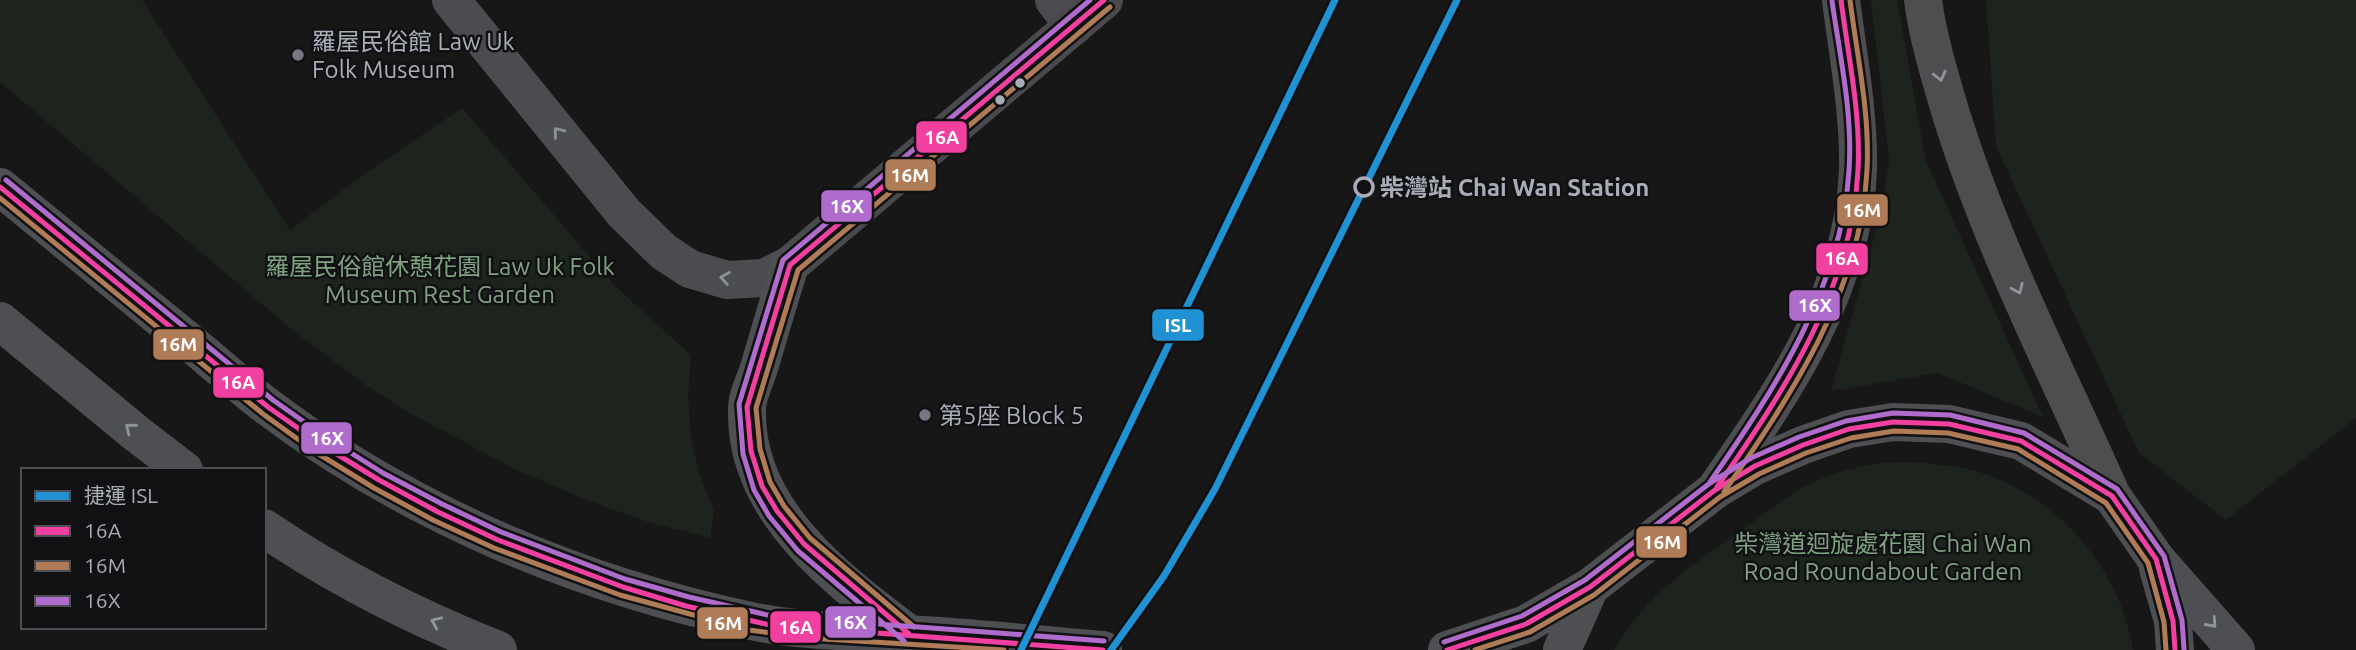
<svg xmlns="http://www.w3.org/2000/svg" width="2356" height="650" viewBox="0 0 2356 650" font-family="Ubuntu,'Noto Sans TC',sans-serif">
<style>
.green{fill:#1d241e}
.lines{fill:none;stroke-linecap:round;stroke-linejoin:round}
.street{stroke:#4b4c50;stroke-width:38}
.secondary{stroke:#4a4a4e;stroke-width:38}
.primary{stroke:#4d4f52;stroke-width:38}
.highway{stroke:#4e4e51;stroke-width:38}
.bus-1-casing{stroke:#111113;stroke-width:10}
.bus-2-casing{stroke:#111113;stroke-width:10}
.bus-3-casing{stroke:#111113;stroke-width:10}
.bus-1{stroke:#f240a1;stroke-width:5}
.bus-2{stroke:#b07c57;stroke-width:5}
.bus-3{stroke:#b06ccc;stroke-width:5}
.metro-1-casing{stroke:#111113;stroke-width:12}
.metro-1{stroke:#2092d4;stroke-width:7}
.oneway{stroke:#92959e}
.oneway2{stroke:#8c9099}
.oneway3{stroke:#91969e}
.poi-dot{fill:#757880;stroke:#111113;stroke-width:2.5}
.bus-dot{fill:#a8adb8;stroke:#111113;stroke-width:2.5}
.stop-dot{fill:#111113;stroke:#a8adb8;stroke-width:3.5}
.labels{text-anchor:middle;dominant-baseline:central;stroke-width:5;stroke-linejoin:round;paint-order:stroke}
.poi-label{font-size:24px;fill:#a8adb8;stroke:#111113;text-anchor:start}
.stop-label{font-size:24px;font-weight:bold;fill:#a8adb8;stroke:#111113;text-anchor:start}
.park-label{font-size:24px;fill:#7fa381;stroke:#111113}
.line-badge{stroke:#111113;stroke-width:2.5}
.badge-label{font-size:19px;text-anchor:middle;font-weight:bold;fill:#fff}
</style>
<rect width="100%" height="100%" fill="#171717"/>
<!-- green -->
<path class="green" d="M0,0H142L290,230L363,175L462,108L615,286L691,355L688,396L691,438L699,473L714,511L710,538L651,523L589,501L517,470L411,414L367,386L296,333L0,82Z
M1871,0H1897L1926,161L2043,417L1938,373L1831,391L1881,212L1889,160Z
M1986,0H2356V418L2226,520L2139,453L1996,146Z
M1902,462C1929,463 1956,465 1982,473C2059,498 2121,570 2133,650H1614C1644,596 1697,561 1746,527C1768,511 1790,493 1814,482C1842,469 1871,463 1902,462Z"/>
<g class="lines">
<!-- street -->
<path class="street" d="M451,0L624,213L664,252L690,269L727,280L764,278L790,265
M1054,0L1074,26"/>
<!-- secondary -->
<path class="secondary" d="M790,265L1104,0"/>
<!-- primary -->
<path class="primary" d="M0,187C62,238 125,289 187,340C214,362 240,386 268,407C410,514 578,584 751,621C803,632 853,631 905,634C971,637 1037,645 1103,650
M790,265C779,300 769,334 759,368C755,381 747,396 747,409C744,510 836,579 909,634
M0,321L137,434L184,470
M264,528C336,577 417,618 498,650
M2158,568L2173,621L2175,650
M1447,650L1526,624L1590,587L1715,490L1755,466L1803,445L1849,429L1893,422L1949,424L2021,441L2112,496L2156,559L2236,650
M1562,650L1590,587"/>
<!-- highway -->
<path class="highway" d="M1923,0C1928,38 1940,77 1951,114C1992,246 2056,370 2112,496
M1715,490C1782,393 1854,292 1858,169C1859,112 1848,56 1841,0"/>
<!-- bus-1 casing -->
<g class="bus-1-casing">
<path id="bus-1" d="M0,187L268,407L322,445L379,480L438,512L498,540L623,587L686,606L770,625L1103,650
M1717,487C1784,391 1852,290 1858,170C1861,113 1848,56 1841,0
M909,634L804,544L777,511L762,486L751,451L747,407L790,265L1104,0
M1447,650L1526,624L1590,587L1715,490L1755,466L1803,445L1849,429L1893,422L1949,424L2021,441L2112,496L2156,559L2173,621L2175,650"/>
</g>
<!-- bus-2 casing -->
<g class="bus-2-casing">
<path id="bus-2" d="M0,198L263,414L317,453L374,488L433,520L494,548L620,595L749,630L808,638L1004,650
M1724,492C1792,394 1861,292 1867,170C1870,113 1857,56 1850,0
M914,627L810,538L784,506L770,482L760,449L756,408L798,270L1110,7
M1475,650L1530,632L1594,595L1720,497L1759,474L1806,453L1851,438L1894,431L1948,433L2018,449L2106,503L2148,563L2164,622L2166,650"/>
</g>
<!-- bus-3 casing -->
<g class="bus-3-casing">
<path id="bus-3" d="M6,180L273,400L327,438L383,473L442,504L501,532L625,579L689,597L772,616L1104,641
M1710,482C1776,387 1841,289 1849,171C1853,114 1840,57 1832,1
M904,641L798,551L769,516L754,490L743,454L739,404L783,260L1090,0
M1444,642L1522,616L1585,580L1710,483L1751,458L1799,437L1846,421L1893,413L1950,415L2024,433L2117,489L2164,556L2182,620L2184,649"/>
</g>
<!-- bus-1 -->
<use href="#bus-1" class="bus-1"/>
<!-- bus-2 -->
<use href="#bus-2" class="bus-2"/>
<!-- bus-3 -->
<use href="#bus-3" class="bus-3"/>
<!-- metro-1 casing -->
<g class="metro-1-casing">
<path id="metro-1" d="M1021,650L1335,0
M1111,650L1164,576L1215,489L1457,0"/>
</g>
<!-- metro-1 -->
<use href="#metro-1" class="metro-1"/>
</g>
<!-- one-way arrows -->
<defs><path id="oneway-chevron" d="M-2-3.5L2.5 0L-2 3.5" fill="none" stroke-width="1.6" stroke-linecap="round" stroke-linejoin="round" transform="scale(1.75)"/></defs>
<g class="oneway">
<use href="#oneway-chevron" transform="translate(1940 76) rotate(76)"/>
<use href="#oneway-chevron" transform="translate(2018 289) rotate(66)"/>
</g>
<g class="oneway2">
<use href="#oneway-chevron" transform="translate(558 132) rotate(-129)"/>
<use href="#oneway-chevron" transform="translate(725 278) rotate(-171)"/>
</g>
<g class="oneway3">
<use href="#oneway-chevron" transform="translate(130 428) rotate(-141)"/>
<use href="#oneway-chevron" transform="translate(436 622) rotate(-156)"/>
<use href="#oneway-chevron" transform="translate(2212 623) rotate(48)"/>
</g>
<!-- markers -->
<g class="poi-dot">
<circle cx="298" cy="55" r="7"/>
<circle cx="925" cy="415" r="7"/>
</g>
<g class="bus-dot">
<circle cx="1020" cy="83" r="6"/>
<circle cx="1000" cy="100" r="6"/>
</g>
<circle class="stop-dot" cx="1364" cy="187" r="9"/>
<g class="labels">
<!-- poi labels -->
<g class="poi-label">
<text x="312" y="41">羅屋民俗館 Law Uk<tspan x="312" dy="28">Folk Museum</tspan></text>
<text x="939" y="415">第5座 Block 5</text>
</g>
<!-- stop labels -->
<g class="stop-label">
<text x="1380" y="187">柴灣站 Chai Wan Station</text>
</g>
<!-- park labels -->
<g class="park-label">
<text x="440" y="266">羅屋民俗館休憩花園 Law Uk Folk<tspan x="440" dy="28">Museum Rest Garden</tspan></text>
<text x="1883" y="543">柴灣道迴旋處花園 Chai Wan<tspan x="1883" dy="28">Road Roundabout Garden</tspan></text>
</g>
</g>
<g class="line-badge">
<rect x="915" y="120" width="53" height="34" rx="7" fill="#f240a1"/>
<rect x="884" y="158" width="53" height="34" rx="7" fill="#b07c57"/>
<rect x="820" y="189" width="53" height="34" rx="7" fill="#b06ccc"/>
<rect x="1836" y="193" width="53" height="34" rx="7" fill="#b07c57"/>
<rect x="1815" y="242" width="54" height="34" rx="7" fill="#f240a1"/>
<rect x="1788" y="289" width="53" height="33" rx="7" fill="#b06ccc"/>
<rect x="1151" y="308" width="54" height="34" rx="7" fill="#2092d4"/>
<rect x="152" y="328" width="53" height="33" rx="7" fill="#b07c57"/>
<rect x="212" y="366" width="53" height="33" rx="7" fill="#f240a1"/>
<rect x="300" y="421" width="53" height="34" rx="7" fill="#b06ccc"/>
<rect x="1635" y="525" width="53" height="34" rx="7" fill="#b07c57"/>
<rect x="824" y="605" width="53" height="34" rx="7" fill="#b06ccc"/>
<rect x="696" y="606" width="53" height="34" rx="7" fill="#b07c57"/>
<rect x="769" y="610" width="53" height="34" rx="7" fill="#f240a1"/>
</g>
<g class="badge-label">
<text x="942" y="144">16A</text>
<text x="910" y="182">16M</text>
<text x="847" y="213">16X</text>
<text x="1862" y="217">16M</text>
<text x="1842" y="265">16A</text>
<text x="1815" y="312">16X</text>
<text x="1178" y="332">ISL</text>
<text x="178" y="351">16M</text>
<text x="238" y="389">16A</text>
<text x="327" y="445">16X</text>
<text x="1662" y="549">16M</text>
<text x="850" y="629">16X</text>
<text x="723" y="630">16M</text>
<text x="796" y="634">16A</text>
</g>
<!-- legend -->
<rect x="21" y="468" width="245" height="161" fill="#111113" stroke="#4d4f55" stroke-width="2"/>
<rect x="35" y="491" width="35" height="10" fill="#2092d4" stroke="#4d4f55" stroke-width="2"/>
<text x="84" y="503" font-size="21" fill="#a8adb8">捷運 ISL</text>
<rect x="35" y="526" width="35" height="10" fill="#f240a1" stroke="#4d4f55" stroke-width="2"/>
<text x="84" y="538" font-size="21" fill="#a8adb8">16A</text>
<rect x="35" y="561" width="35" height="10" fill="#b07c57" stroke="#4d4f55" stroke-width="2"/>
<text x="84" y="573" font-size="21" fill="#a8adb8">16M</text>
<rect x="35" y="596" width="35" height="10" fill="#b06ccc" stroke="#4d4f55" stroke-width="2"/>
<text x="84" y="608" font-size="21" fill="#a8adb8">16X</text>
</svg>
